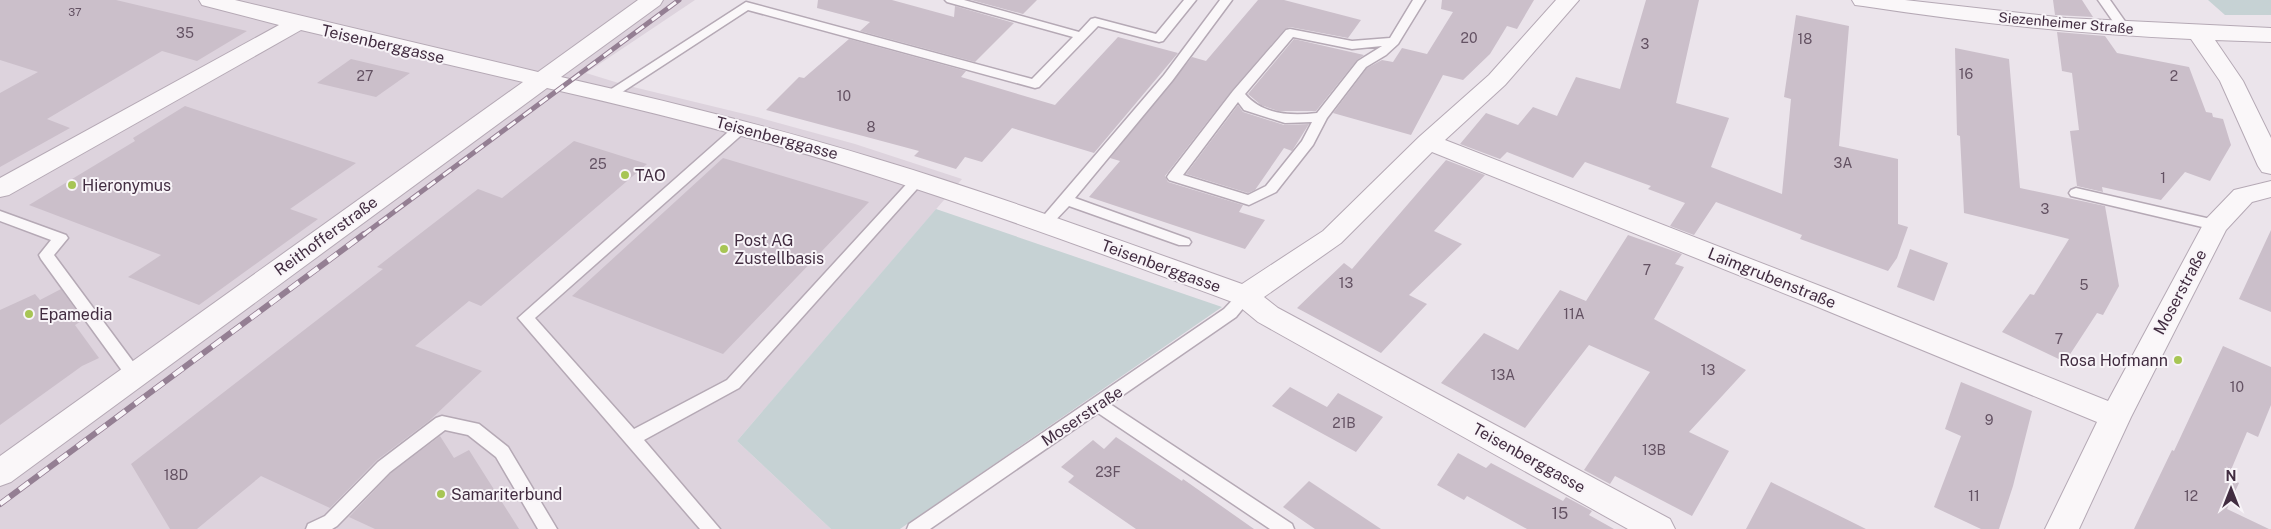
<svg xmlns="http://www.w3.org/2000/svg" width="2271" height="529" viewBox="0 0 2271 529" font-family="'Public Sans',sans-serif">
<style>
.built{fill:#ddd3dd}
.green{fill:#c6d2d4}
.building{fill:#cbbfca}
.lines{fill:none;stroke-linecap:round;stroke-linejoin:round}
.lane-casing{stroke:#b5a9b5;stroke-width:3}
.street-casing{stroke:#b5a9b5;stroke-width:2}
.lane{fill:#faf7f9;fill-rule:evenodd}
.street{fill:#faf7f9;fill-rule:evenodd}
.rail-far1-casing{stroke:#947f93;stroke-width:5}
.rail-casing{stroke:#947f93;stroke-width:6}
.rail-far1{stroke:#f8f4f8;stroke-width:3;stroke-dasharray:10;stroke-linecap:butt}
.rail{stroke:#f8f4f8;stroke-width:4.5;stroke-dasharray:12;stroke-linecap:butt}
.poi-dot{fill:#a7c554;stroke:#f8f4f8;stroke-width:2}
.labels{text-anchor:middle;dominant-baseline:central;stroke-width:4;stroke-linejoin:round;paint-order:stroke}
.far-number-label{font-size:11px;fill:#645263}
.far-street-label{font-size:14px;fill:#422d41;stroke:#f8f4f8}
.number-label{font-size:14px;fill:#645263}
.street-label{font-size:16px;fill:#422d41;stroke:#f8f4f8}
.poi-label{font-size:16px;fill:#422d41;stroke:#f8f4f8;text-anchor:start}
.near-number-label{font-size:16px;fill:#645263}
</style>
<rect width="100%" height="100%" fill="#ebe4eb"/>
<!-- built -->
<path class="built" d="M34,0H695L586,73L625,85L757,117L855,144L962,179L737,441L831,529H0V16Z"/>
<!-- green -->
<path class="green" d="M2208,0H2271V15H2225Z
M936,209L1222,307L900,529H831L737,441Z"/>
<!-- building -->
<path class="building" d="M0,0H116L247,31L197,61L162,51L47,119L70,128L0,167V93L38,72L0,60Z
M818,0H892L954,17L955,6L1014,23L975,62L860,31L870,22L817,8Z
M971,0H1037L1023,14Z
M1258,0H1284L1361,20L1348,38L1290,27L1285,29L1232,90L1165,176L1168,182L1243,205L1239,212L1265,220L1245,249L1089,197L1120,161L1110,158L1192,57L1206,61Z
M1442,0H1534L1517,29L1507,26L1490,54L1463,80L1443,75L1411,135L1333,113L1367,68L1382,60L1393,62L1402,48L1427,54L1453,12L1441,9Z
M1646,0H1699L1676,103L1729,118L1711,167L1782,194L1791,99L1784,97L1796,15L1849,26L1839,146L1898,159V224L1908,227L1897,258L1888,271L1800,239L1802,235L1716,202L1694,235L1670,226L1685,203L1648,189L1651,186L1585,162L1573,178L1507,152L1500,159L1460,144L1486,113L1518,125L1533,107L1557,116L1576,77L1620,89Z
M2053,0H2082L2093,17L2055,15Z
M2057,32L2105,36L2117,53L2189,67L2206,112L2212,113L2213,117L2223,119L2231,145L2210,181L2185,172L2161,200L2102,187L2103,192L2077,186L2070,131L2079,130L2072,73L2062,71Z
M1118,37L1178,53L1094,153L1012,128L982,162L965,157L956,169L914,156L919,151L766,110L799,77L804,78L849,39L966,71L961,77L1055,105Z
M1294,39L1364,55L1357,60L1316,111H1278L1261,105L1248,94Z
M1955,48L2009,59L2020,188L2105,206L2119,286L2103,315L2097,313L2065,362L2002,332L2030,294L2034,295L2069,239L1964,213L1960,136L1957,135Z
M351,59L410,73L376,97L317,83Z
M1238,105L1243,112L1284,125L1309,124L1292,151L1284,148L1255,190L1248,193L1186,174Z
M185,106L356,163L290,209L318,219L199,305L128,277L161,255L29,205L135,141L133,138Z
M574,141L647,164L481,306L469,301L415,346L482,371L429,421L377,460L330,508L261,476L197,529H170L131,464L383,269L377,267L478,189L502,198Z
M723,158L869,202L723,354L572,296Z
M1446,160L1485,175L1434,231L1462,244L1409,295L1427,304L1381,353L1297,308L1344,263L1352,269Z
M2271,230V312L2239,299Z
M1628,235L1682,254L1675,264L1684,267L1654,319L1746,370L1689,432L1729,451L1692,516L1615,476L1610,484L1584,470L1650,372L1589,345L1525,428L1441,383L1484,333L1518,350L1560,290L1586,301Z
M1910,249L1948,263L1934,301L1897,287Z
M61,289L83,320L75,325L99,358L82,366L0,425V310L35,294L40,300Z
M2223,346L2271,367V405L2258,437L2247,432L2228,477L2239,483L2227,509L2269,529H2134L2172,450L2174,451Z
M1961,382L2032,411L2013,486L1999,529H1981L1934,507L1961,436L1945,429Z
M1290,387L1327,407L1338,393L1383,417L1356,452L1272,406Z
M440,436L454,458L469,450L519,529H375L349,517L391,473Z
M1116,437L1182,481L1183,479L1254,529H1136L1068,482L1074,476L1061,467L1093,440L1104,449Z
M1458,453L1486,468L1491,463L1563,501L1566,497L1592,511L1589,515L1614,529H1527L1467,496L1464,500L1437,485Z
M1309,481L1381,529H1315L1283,507Z
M1771,482L1866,529H1746Z"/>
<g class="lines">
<!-- lane casing -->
<g class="lane-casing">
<path id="lane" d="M945,0H964L1079,32L1091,19L1095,18L1156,34L1184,0H1196L1163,41L1159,42L1098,26L1039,87L1035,88L748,10L613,98H603L602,95L746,2L1032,79L1073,37L947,2Z
M1220,0H1232L1172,81L1075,198L1189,239L1191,242L1189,245H1179L1069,206L1049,227H1039L1037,224L1039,221L1164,75Z
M1413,0H1425L1398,44L1386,55L1366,67L1327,118L1313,145L1276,192L1249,205L1169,180L1167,177L1169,174L1233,91L1286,30L1290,29L1352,41L1390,38ZM1293,37L1352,49L1382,46L1358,61L1317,113C1291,116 1263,115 1245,94ZM1238,102L1244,110L1285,123L1312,122L1302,141L1266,186L1248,195L1183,175Z
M2098,0H2110L2129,27L2127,30H2119Z
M741,124L746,125L748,128L746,131L535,318L634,429L727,380L913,177H923L925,180L739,388L644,440L720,529H700L518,318L736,125Z
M2076,188L2215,220L2220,222L2222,225L2220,228L2215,230L2071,196L2069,193L2071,190Z
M0,211L66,235L68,238L54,255L140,371L142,375L140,379L134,381L128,379L41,259L39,255L51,240L0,221Z
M1245,291L1250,292L1253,296L1236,317L1110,404L1292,524L1294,529H1270L1098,413L930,529H907L909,524L1224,309L1240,292Z
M442,416L479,424L508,447L557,529H538L496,457L468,435L445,430L390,472L337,526L332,529H306L308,524L325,516L378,462L436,418Z"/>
</g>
<!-- street casing -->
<g class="street-casing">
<path id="street" d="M199,0H235L538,72L638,0H663L660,5L561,77C667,101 773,127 877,159C1000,196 1121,241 1242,284L1323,231L1419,137L1489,75L1556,0H1579L1505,85L1445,140L1833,291L2108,401L2206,219L2234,190L2271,181V197L2252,202L2226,230L2131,417L2079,529H2045L2097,422L1813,305L1432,152L1341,243L1264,297L1278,308L1670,519L1675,529H1628L1258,322L1235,303C1111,257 987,211 861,171C758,138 652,112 547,88L11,482L0,486V456L523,82L301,30L9,195L0,197V178L279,25L202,5Z
M1852,0H1905L2066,18L2271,28V42L2215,40L2243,81L2271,138V174L2262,172L2258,166L2220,81L2191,39C2081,34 1972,23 1863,6L1855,5Z"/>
</g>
<!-- lane -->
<use href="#lane" class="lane"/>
<!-- street -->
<use href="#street" class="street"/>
<!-- rail-far1 casing -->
<g class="rail-far1-casing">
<path id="rail-far1" d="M363,235L679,0"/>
</g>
<!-- rail casing -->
<g class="rail-casing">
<path id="rail" d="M0,504L364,234"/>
</g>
<!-- rail-far1 -->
<use href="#rail-far1" class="rail-far1"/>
<!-- rail -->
<use href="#rail" class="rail"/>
</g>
<!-- markers -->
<g class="poi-dot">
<circle cx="625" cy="175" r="5"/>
<circle cx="72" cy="185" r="5"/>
<circle cx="724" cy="249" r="5"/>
<circle cx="29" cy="314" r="5"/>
<circle cx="2178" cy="360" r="5"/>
<circle cx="441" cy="494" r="5"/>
</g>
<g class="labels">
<!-- far-number labels -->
<g class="far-number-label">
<text x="75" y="12">37</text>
</g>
<!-- far-street labels -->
<g class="far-street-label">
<text transform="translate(2066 23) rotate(5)">Siezenheimer Straße</text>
</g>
<!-- number labels -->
<g class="number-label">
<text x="185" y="33">35</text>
<text x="1469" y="38">20</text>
<text x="1805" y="39">18</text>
<text x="1645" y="44">3</text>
<text x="1966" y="74">16</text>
<text x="365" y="76">27</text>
<text x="2174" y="76">2</text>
<text x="844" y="96">10</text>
<text x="871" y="127">8</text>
<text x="1843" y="163">3A</text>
<text x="598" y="164">25</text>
<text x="2163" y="178">1</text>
<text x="2045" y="209">3</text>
<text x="1647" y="270">7</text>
<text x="1346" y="283">13</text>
<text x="2084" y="285">5</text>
<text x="1574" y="314">11A</text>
<text x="2059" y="339">7</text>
<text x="1708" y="370">13</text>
<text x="1503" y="375">13A</text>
<text x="2237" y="387">10</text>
<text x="1989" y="420">9</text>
<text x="1344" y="423">21B</text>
<text x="1654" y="450">13B</text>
<text x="1108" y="472">23F</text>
<text x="176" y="475">18D</text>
<text x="1974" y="496">11</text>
<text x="2191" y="496">12</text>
</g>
<!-- street labels -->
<g class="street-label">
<text transform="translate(383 44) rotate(13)">Teisenberggasse</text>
<text transform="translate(777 138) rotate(15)">Teisenberggasse</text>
<text transform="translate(326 236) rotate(-36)">Reithofferstraße</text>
<text transform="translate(1161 266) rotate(20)">Teisenberggasse</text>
<text transform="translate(1772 278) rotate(22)">Laimgrubenstraße</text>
<text transform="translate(2180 292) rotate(-62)">Moserstraße</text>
<text transform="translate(1082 416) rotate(-34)">Moserstraße</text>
<text transform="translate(1529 458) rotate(29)">Teisenberggasse</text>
</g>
<!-- poi labels -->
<g class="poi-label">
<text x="635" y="175">TAO</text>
<text x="82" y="185">Hieronymus</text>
<text x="734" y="240">Post AG<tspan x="734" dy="18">Zustellbasis</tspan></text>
<text x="39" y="314">Epamedia</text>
<text x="2168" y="360" text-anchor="end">Rosa Hofmann</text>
<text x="451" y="494">Samariterbund</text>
</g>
<!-- near-number labels -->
<g class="near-number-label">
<text x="1560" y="513">15</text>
</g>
</g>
<!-- north arrow -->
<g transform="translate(2231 489)" stroke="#f8f4f8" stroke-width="4" paint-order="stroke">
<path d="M0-4L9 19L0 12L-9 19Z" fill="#422d41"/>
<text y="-8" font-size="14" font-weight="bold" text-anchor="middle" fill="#422d41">N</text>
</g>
</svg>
